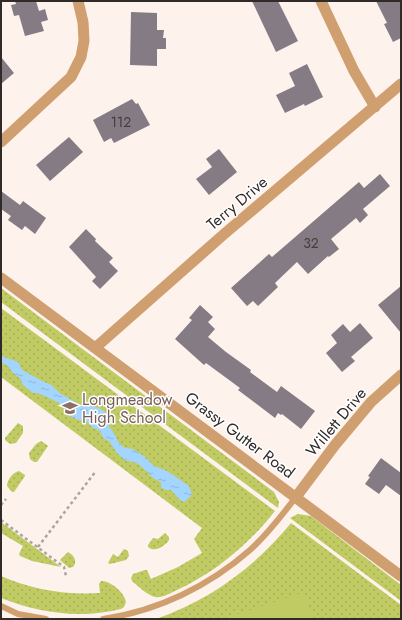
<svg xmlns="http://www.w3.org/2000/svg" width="402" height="620" viewBox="0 0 402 620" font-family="Jost,sans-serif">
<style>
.grass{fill:url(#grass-dots)}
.park{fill:#c0cb64}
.water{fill:url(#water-ripples)}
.building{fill:#857b85}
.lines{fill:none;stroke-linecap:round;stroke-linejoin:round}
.path{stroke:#ada49f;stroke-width:2.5;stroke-dasharray:3 3;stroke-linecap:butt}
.service{stroke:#d09f70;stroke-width:6}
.minor{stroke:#d09f70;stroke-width:11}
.labels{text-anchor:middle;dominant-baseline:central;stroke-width:3;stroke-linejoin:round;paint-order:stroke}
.number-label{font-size:14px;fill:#453e3f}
.street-label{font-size:16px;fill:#302a28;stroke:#fff}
.education-label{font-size:16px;fill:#785e54;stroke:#fff;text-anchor:start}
</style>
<defs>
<pattern id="grass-dots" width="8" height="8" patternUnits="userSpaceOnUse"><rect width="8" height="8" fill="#c0cb64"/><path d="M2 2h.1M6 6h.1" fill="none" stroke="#a5ae57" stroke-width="1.8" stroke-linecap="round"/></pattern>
<pattern id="water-ripples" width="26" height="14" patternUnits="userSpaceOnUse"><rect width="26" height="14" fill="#a4d5fe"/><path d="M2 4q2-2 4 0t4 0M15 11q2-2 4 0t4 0" fill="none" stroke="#8eb7da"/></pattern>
</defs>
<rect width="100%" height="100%" fill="#fef2ec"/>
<!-- grass -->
<path class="grass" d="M1,288L274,492L279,502L278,508L1,302Z
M1,308L275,511C248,545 215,573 175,591C169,594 162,598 155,597C147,595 138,586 132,581L131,578L133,574L145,570H147L151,579L178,567L202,553L194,539L202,528L1,377Z
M18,423L23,426V433L16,443L10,444L5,440V438Z
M41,441L47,445L48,446L37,462H34L30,459L29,453L36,444Z
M19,471L25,475V476L14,492H12L7,486C7,480 13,472 19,471Z
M298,514L311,516L401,585V601L290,518Z
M1,522L61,567L32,561L20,556L19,554L23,546L1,533Z
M291,523L401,605V619H156C210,600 255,567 291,523Z
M165,533L169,537V540C165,546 155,553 148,547V545L153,538L158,539Z
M124,549L128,551L129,556L126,560L110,564L108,563L113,554L118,557Z
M68,552C73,555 76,558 75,564L73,567L69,568L60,560Z
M1,576C33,590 65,595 100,593L99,584L101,581C110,580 125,593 126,602L124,607L121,609C80,619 39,613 1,598Z"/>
<!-- park -->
<path class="park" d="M304,592L313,619H223Z"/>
<!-- water -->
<path class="water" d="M1,356L18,362L22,370L44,382L50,384L61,394L84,407C93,405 98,407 105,412L108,425L115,435L118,442L125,448L133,449L145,457L154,466L167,471L189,486L192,495L184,502L179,499L171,490H165L161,487V482C157,480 152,478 150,475C142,467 138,461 126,461L117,453L109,441L103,438L100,431L92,427L85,420H79L71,417C66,403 50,399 38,393H33L22,384L21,379L12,372L8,366L1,362Z"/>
<!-- building -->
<path class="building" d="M15,1H36L39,11L45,9L48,20L41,22L44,31L25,36L19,15L14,16L11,5L16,4Z
M252,1H278L298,41L276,52Z
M376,1H401V38L393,42L384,24L387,23Z
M131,12L157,13V30H164L163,38H166V49H157V66L130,65Z
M1,57L14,73L1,84Z
M307,64L323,97L305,106L304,104L285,113L276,95L295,86L289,73Z
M132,99L136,104L138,103L150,125L114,143L111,138L104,142L93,120Z
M69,137L83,152L50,181L36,165Z
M219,149L237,172L209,195L196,179L212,167L206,159Z
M380,174L390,186L363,209L368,215L360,223L356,218L331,239L339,249L329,257L328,256L308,274L297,262L275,283L278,287L258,306L253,301L247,306L231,288L269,254L272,257L359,182L364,188Z
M1,191L20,205L23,201L46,218L35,234L25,226L22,230L8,220L11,216L1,209Z
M86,229L96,239L95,241L113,258L109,262L118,271L100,289L92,281L96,277L69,247Z
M401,286V333L378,305Z
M200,305L213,317L208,322L215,329L208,337L226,352L251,370L250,372L277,392L281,386L315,411L301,429L282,414L281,415L278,413L275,418L238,390L240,388L206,363L204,365L175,339L192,320L189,318Z
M360,323L373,338L351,357L355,361L342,372L326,353L337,343L331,335L343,324L350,332Z
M381,458L401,473V496L386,485L379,494L365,484L370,477L368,476Z"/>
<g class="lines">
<!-- path -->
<path class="path" d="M1,505L6,499
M1,520L64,567L66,576
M38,547L96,471"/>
<!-- service -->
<path class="service" d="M1,606L18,614L46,619
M103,619C158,611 209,586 250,550C268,534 282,515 296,497"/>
<!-- minor -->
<path class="minor" d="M321,1L354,71L375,107
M1,142L71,77L81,57L84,41L83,22L78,1
M1,278L401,576
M95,348L223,235L401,84
M296,497L335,445L371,402L401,375"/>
</g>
<!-- icons -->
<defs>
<g id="school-bare" transform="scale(1.2)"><path d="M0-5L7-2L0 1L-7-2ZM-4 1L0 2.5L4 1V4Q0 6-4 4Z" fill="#8d6e63" stroke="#fff" stroke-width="2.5" paint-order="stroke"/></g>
</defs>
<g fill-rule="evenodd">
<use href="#school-bare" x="70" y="408"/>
</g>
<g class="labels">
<!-- number labels -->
<g class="number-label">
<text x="121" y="122">112</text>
<text x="311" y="243">32</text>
</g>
<!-- street labels -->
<g class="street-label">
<text transform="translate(237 203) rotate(-40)">Terry Drive</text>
<text transform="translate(336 422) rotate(-50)">Willett Drive</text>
<text transform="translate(240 435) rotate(37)">Grassy Gutter Road</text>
</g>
<!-- education labels -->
<g class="education-label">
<text x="82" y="399">Longmeadow<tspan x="82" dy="18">High School</tspan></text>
</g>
</g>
<!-- border -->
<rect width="402" height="620" fill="none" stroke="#302a28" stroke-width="4"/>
</svg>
